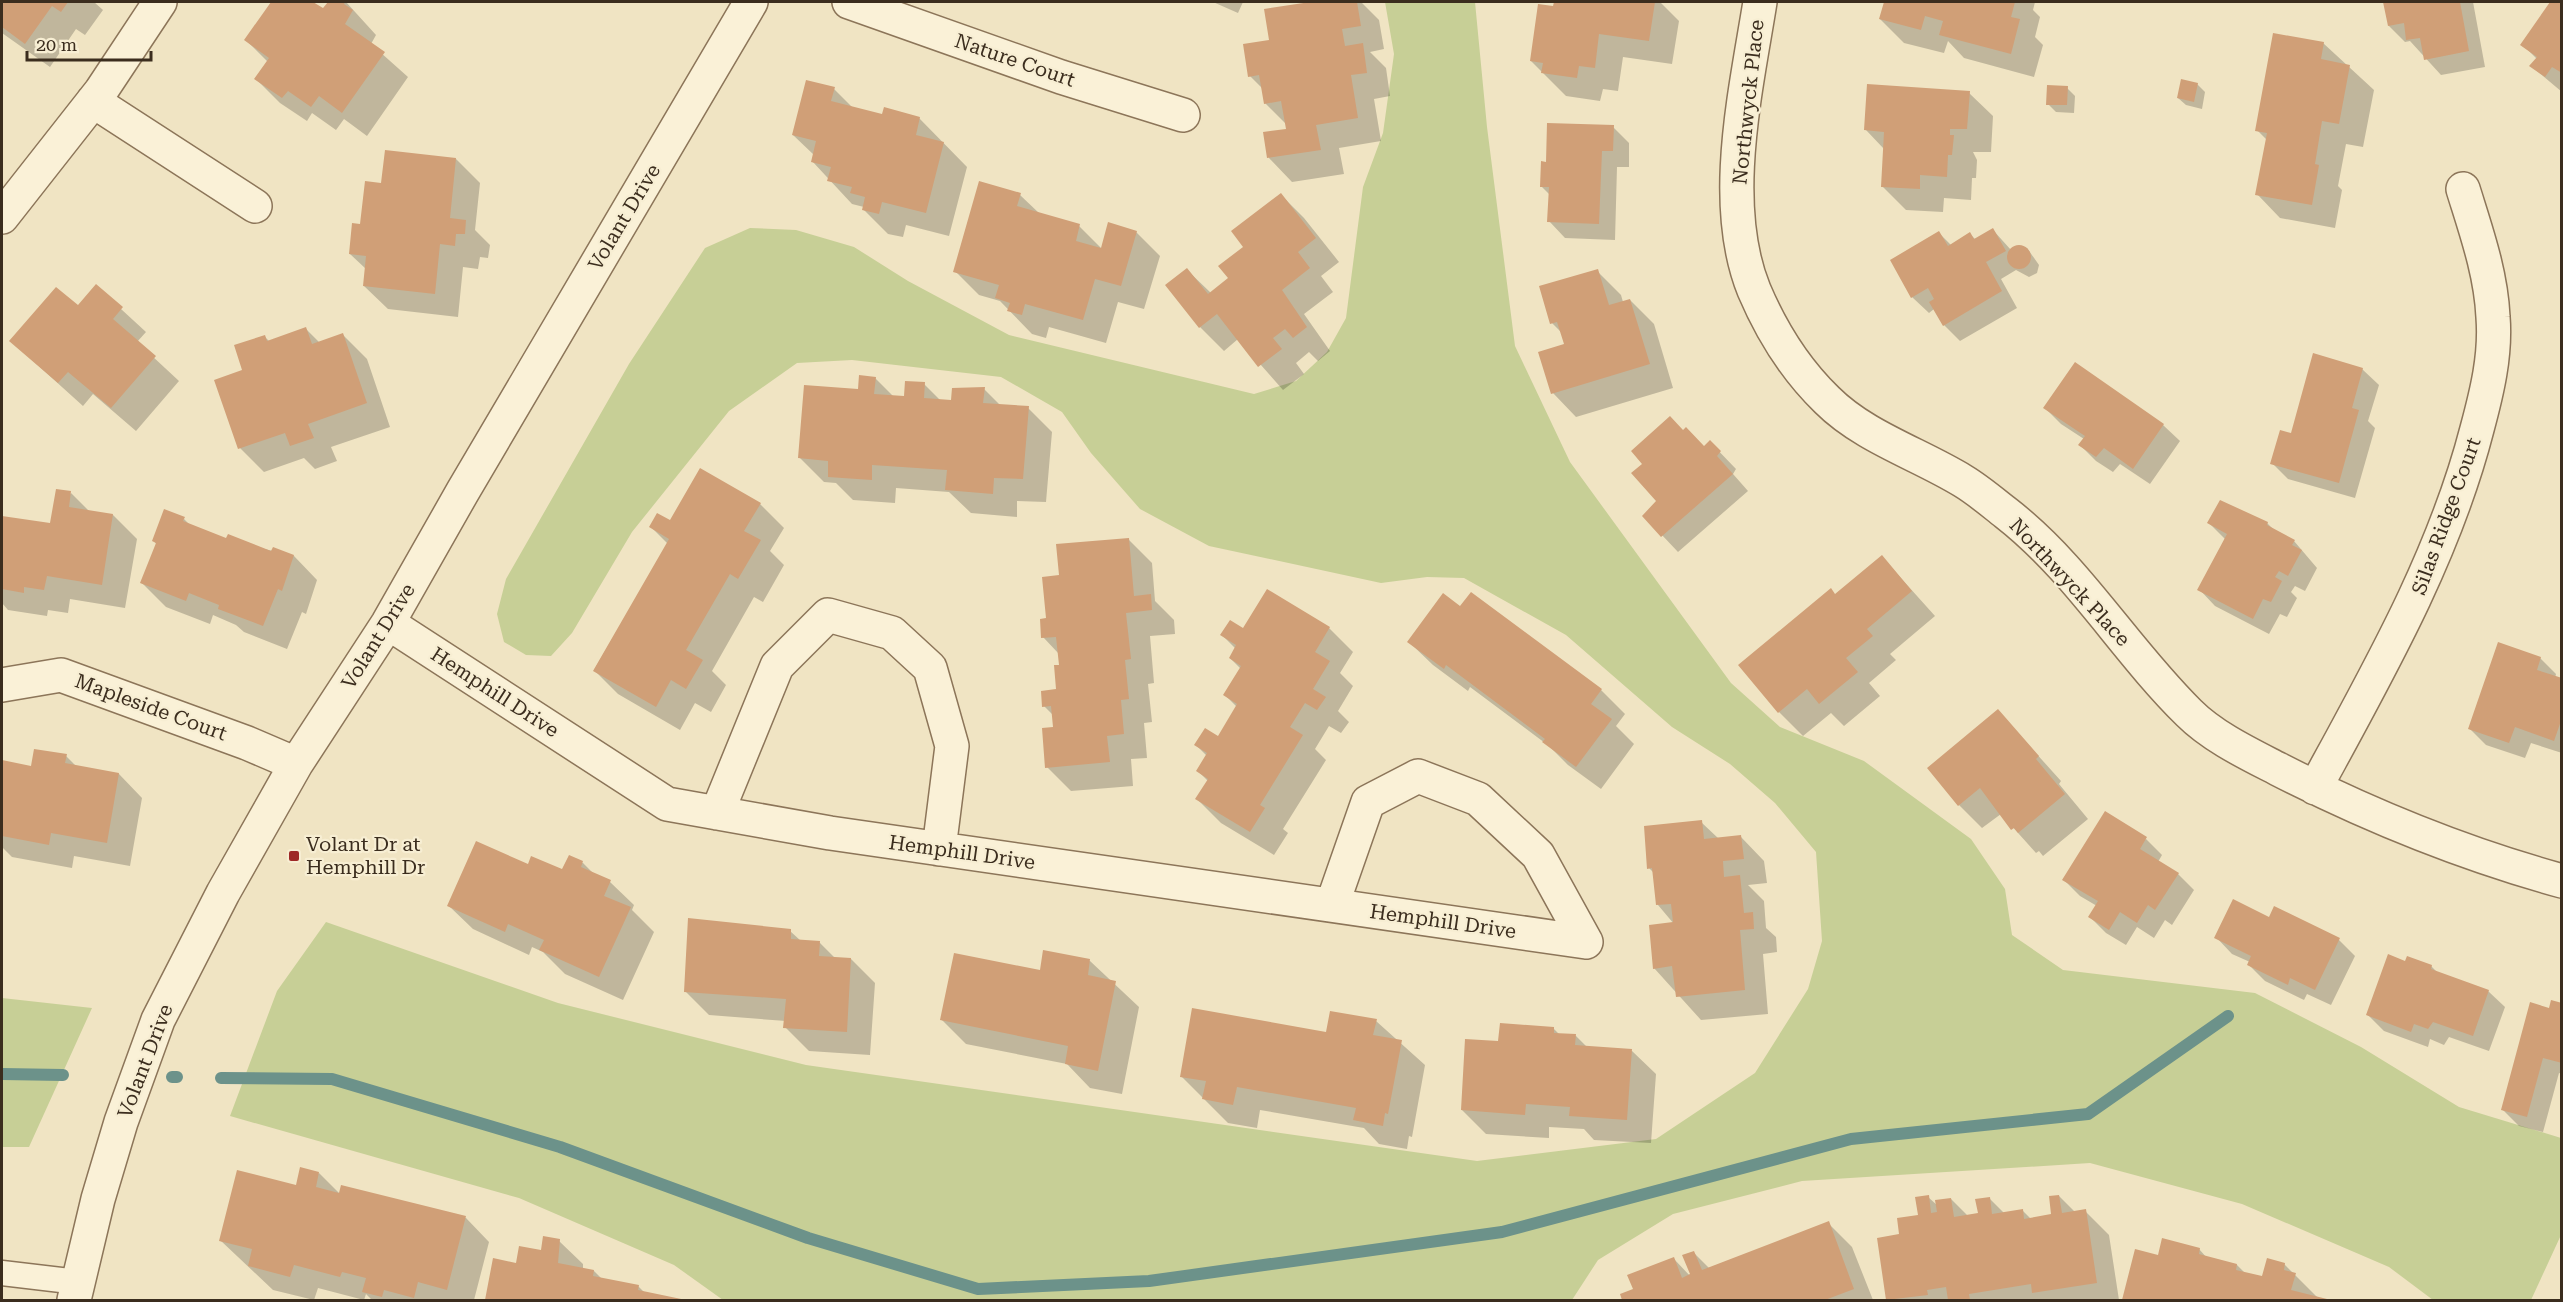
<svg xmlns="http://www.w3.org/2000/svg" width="2563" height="1302" viewBox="0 0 2563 1302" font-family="'Roboto Serif',serif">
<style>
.green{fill:#c7cf96}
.shadow{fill:#0003}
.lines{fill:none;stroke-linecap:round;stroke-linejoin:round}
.stream{stroke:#6c928a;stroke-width:12}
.building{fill:#d09f77}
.service-casing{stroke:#8c7559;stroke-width:27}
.minor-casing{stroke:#8c7559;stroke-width:36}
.service{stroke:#faf1d7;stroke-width:24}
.minor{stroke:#faf1d7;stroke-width:33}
.poi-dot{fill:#9e2926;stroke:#f7eed3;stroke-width:2}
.labels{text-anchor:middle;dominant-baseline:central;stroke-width:4.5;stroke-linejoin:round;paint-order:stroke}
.street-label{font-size:20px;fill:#3b2d1e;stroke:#f7eed3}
.poi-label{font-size:20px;fill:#3b2d1e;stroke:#f7eed3;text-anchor:start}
</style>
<rect width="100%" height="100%" fill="#f0e4c3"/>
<!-- green -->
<path class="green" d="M1385,2H1475L1487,127L1515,346L1570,462L1731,683L1780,727L1864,761L1971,839L2005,889L2012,935L2063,970L2255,993L2361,1047L2459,1107L2561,1138V1235L2531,1300H2433L2389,1267L2242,1204L2090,1163L1802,1181L1673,1214L1598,1260L1572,1300H723L674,1265L519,1198L230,1116L277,991L326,922L558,1003L806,1065L1477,1161L1656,1139L1755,1073L1808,989L1822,941L1816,852L1775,803L1730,764L1672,727L1566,635L1464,578L1427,577L1381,583L1209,546L1140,509L1091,453L1062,412L1001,377L852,360L797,363L729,411L632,532L572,633L551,656L526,655L504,642L497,614L506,579L629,364L705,248L750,228L796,230L854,247L908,281L1009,335L1254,394L1296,381L1327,352L1346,318L1363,187L1383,133L1394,54Z
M2,998L92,1008L29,1147H2Z"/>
<!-- shadow -->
<path class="shadow" d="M2,2H94L103,10L85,35L76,29L50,67L2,33Z
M273,2H310L324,11L330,2H346L376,35L371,44L408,77L367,136L344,119L336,130L312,113L307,121L280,103L256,79L268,62L246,40Z
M1213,2H1243L1238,13Z
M1320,2H1361L1379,20L1384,49L1370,52L1386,68L1390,96L1374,99L1381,141L1339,148L1344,174L1292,182L1269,158L1265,134L1287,130V125L1265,103L1263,89L1250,76L1271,41L1266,10Z
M1556,2H1660L1679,21L1672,64L1623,57L1618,91L1603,89L1600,101L1566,96L1531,61Z
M1885,2H2035L2033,10L2040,17L2035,37L2043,45L2034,77L1964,58L1948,41L1944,53L1904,43L1880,19Z
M2385,2H2473L2485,67L2441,75L2410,41L2405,42L2389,26Z
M2552,2H2562V92L2531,66L2537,59L2522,44Z
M2323,43L2374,90L2363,147L2346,144L2338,186L2342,190L2335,228L2280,218L2257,194L2267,140L2257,130Z
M2197,84L2205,92L2202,109L2186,105L2178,98Z
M2067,88L2075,96L2074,113L2056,112L2048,104Z
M834,89L854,109L883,116L919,118L967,167L949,236L906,225L903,237L888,234L864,210V207L852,204L812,161L814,155L793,135Z
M1969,93L1993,116L1991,152H1973L1977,160L1976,178H1972L1971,200L1944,198L1943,212L1906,210L1882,186L1884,149L1866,130Z
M1613,127L1629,143V167H1617L1615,240L1565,238L1549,221L1550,195L1542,187L1548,163Z
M456,159L480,183L475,230L490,245L488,258L480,257L478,269L463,267L458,317L388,309L364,286L366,269L350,254L362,226L382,184Z
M1020,195L1040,214L1079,226L1102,249L1136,232L1160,256L1144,309L1118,302L1106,343L1049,327L1046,338L1032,334L1000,301L979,295L955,271Z
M1281,195L1304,218L1339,262L1321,276L1333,292L1304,314L1330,351L1318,361L1309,352L1296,363L1304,374L1283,390L1238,339L1224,351L1200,327L1187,270L1211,293L1230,278Z
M1993,230L2011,250L2016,246L2027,248L2039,265L2037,273L2029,277L2016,270L2001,279L2017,308L1960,341L1944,325L1934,309L1929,313L1912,297L1939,233L1951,245L1970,234L1976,240Z
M1597,271L1621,295L1623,302L1630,300L1654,324L1673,388L1576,417L1553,393L1565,345L1562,333L1552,323Z
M96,286L146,332L137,342L179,381L136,431L93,394L83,406L11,341L78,307Z
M306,329L320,343L343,335L367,359L390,427L331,447L337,461L315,469L304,458L264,472L240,448L216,381L244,371L264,336L270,342Z
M2075,364L2163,425L2180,441L2150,484L2120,464L2113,472L2096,461L2080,445L2084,439L2061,424L2045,408Z
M2362,369L2379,385L2368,421L2375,428L2355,498L2288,479L2272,463L2292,435Z
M875,378L894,397L905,398L924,384L941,401L953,402L984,389L1001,406L1028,408L1052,432L1046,502L1017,501V517L971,513L949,492L896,488L895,503L853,500L836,483L824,482L800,458L859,391Z
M1684,431L1704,448L1710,442L1736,469L1733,474L1748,491L1678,552L1644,516L1658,501Z
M71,493L90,512L113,515L137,539L125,608L70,599L68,613L48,610L47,616L8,610L2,603V517L51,525Z
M760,504L784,528L770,551L784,565L763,602L754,597L712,671L726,685L711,712L695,703L680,730L618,694L594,670L668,544L651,527Z
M184,519L190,525L227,540L294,556L317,580L306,614L302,612L287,649L244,632L236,625L213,615L210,624L166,607L142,583L157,545L154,541Z
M2209,523H2267L2275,531L2294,541L2317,568L2305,591L2295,586L2291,592L2297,598L2287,617L2280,614L2269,634L2215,606L2199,589L2225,539Z
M1128,539L1152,563L1155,601L1174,620L1175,634L1150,636L1154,683L1148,684L1152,722L1144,723L1147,758L1131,759L1133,786L1071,791L1047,767L1055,729L1054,716L1044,706L1057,691L1060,666L1059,654L1043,637L1061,577Z
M1882,557L1935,616L1890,654L1896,660L1869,683L1880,696L1844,726L1831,713L1803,736L1779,712L1836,595Z
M1268,591L1329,628L1353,652L1340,673L1353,686L1338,711L1349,722L1341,733L1329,726L1315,749L1326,760L1283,829L1288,833L1274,855L1221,823L1197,799L1208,781L1198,771L1207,756L1196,745L1218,738L1237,707L1225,695L1241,669L1230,658L1236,649L1222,635L1243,630Z
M1471,594L1601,690L1625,714L1616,726L1634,744L1601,789L1568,765L1549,746L1470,687L1468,691L1433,665L1409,642L1461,608Z
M2540,658L2556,674L2555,678L2562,680V753L2531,743L2525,758L2486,745L2470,729Z
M1998,711L2061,781L2059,784L2088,819L2043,856L2039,851L2036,853L2001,814L1982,828L1959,805Z
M66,756L77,767L119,774L142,798L130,866L74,856L72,868L12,857L2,847V762L32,767Z
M1701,822L1719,839L1741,837L1764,861L1767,883L1748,885L1764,901L1766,928L1776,937L1777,952L1763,954L1768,1014L1701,1020L1654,968L1674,924L1658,905L1654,873L1649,868Z
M2146,839L2162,855L2158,862L2178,874L2194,890L2172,925L2165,920L2154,938L2137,927L2126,945L2106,933L2090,917L2097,906L2080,896L2064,880Z
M569,857L583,863L595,875L610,882L634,905L632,910L654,932L623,1000L565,974L543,952L532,947L529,955L473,929L449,906L562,871Z
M2269,919L2339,940L2355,956L2331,1005L2307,994L2304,1000L2265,981L2249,965L2250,962L2232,954L2216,937Z
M790,931L801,941L820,943L835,958L851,959L875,983L870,1055L809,1051L785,1027L786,1021L709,1015L685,991Z
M1090,961L1139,1007L1122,1094L1090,1088L1067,1064L966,1044L942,1020L1041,972Z
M2406,963L2431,966L2438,973L2488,991L2505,1007L2489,1051L2449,1037L2444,1045L2430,1039L2428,1047L2384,1031L2368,1015Z
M2562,1005V1074L2559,1073L2543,1132L2519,1126L2502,1109L2550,1009Z
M1376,1021L1425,1065L1412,1137L1409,1136L1407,1149L1379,1144L1364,1128L1260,1110L1257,1128L1228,1123L1181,1076Z
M1553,1028L1560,1035L1576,1036L1588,1048L1632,1051L1656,1074L1651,1143L1594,1140L1584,1129L1549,1127V1138L1486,1134L1462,1110L1500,1043Z
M319,1173L340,1194L342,1186L466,1218L489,1242L474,1300H372L366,1294L364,1300L318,1288L314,1300L273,1290L220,1240Z
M2059,1196L2075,1212L2085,1211L2109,1235L2119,1300H1888L1878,1239L1901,1235L1919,1216L1928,1197L1938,1206L1951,1199L1968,1216L1980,1215L1989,1198L2005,1214L2023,1211L2031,1219L2053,1216Z
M1828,1223L1852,1247L1873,1300H1624L1622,1295L1635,1290L1674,1259L1692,1278L1693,1252L1709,1268Z
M559,1241L583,1264V1269L594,1271L602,1279L638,1286L645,1293L684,1300H487L494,1260L517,1264Z
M2199,1249L2207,1258L2237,1265L2245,1273L2263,1278L2284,1264L2318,1298L2328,1300H2124L2136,1251L2159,1257Z"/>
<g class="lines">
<!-- stream -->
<path class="stream" d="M2,1074L63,1075
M172,1077H177
M221,1078L332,1079L560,1147L808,1238L978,1289L1149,1281L1502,1232L1851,1139L2088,1114L2228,1016"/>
</g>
<!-- building -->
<path class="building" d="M2,2H68L61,12L52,6L25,44L2,27Z
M271,2H313L323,8L328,2H345L344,4L353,10L345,24L385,52L342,113L319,96L311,107L288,91L282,98L254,79L269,58L244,40Z
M1310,2H1357L1361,26L1342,29L1345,46L1363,43L1367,73L1351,75L1358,118L1316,125L1321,150L1267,158L1263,132L1286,129L1281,101L1264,104L1259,75L1248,77L1243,44L1269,40L1264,9Z
M1554,2H1655L1649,41L1599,34L1595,68L1579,66L1577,78L1541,73L1543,63L1530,61L1538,4L1553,6Z
M1884,2H2015L2011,17L2020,19L2011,54L1939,35L1943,21L1925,16L1921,30L1879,19Z
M2383,2H2460L2469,51L2424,60L2420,38L2406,40L2404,23L2388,26Z
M2550,2H2562V73L2552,67L2545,77L2529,66L2537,57L2520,45Z
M2273,33L2324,42L2321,59L2350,65L2339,124L2322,121L2315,164L2319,165L2312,205L2255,195L2267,133L2255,131Z
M2181,79L2198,83L2194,102L2177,98Z
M806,80L835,87L831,101L882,114L884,107L920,117L916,135L944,142L926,213L882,202L879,214L862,210L865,197L850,193L852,187L827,181L831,167L811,162L816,141L792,135Z
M1867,84L1970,91L1967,129H1950V135H1954L1952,155H1948L1947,177L1920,175V189L1881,187L1884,132L1864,130Z
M2047,85L2068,86L2067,105H2046Z
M1547,123L1614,125L1613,151H1602L1599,224L1547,222L1549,187H1540L1541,161L1546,162Z
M385,150L456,158L450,218L466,220L465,234H456L455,246L440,244L435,294L363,286L366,256L349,254L352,223L360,224L365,181L381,183Z
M979,181L1021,193L1017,206L1080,224L1076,241L1101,248L1108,222L1137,231L1121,286L1095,279L1083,320L1025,304L1022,315L1007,311L1010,303L995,298L999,285L953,272Z
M1281,193L1316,238L1298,252L1310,268L1282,290L1307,327L1293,338L1285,329L1273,338L1282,349L1258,367L1217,314L1199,328L1165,285L1187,268L1208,294L1228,278L1218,266L1243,247L1231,231Z
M1993,228L2006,251L1986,262L2002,291L1943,326L1929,302L1934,299L1928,288L1911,298L1890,260L1939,231L1948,246L1970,232L1974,239Z
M2007 257a12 12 0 1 1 24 0a12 12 0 1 1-24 0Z
M1598,269L1609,305L1630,299L1650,364L1551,394L1538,352L1564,344L1557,322L1550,324L1539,286Z
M96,284L123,307L113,319L156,356L111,408L68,372L58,383L9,341L56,287L78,305Z
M306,327L312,344L343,333L367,403L308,424L314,438L290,446L285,433L238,449L214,380L242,370L234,345L265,335L267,341Z
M2313,353L2363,368L2352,408L2359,410L2339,483L2270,464L2280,430L2291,433Z
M2075,362L2164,424L2133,469L2104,448L2096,457L2078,445L2085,436L2043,408Z
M859,375L876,377L874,394L904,396L905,381L925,382L924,398L951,400L952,388L985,387L983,403L1029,406L1023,479L994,478L993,494L945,490L947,470L872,465V480L828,477V461L798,458L804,385L858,389Z
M1670,416L1683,430L1686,427L1704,446L1710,440L1721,451L1717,456L1733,474L1661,537L1642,516L1656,501L1631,473L1642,464L1631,451Z
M700,468L761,503L744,531L761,540L738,579L730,574L686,650L703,660L686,689L671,680L656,707L593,671L669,539L649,527L657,513L670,520Z
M56,489L71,491L69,507L113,514L102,585L47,576L44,590L24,587V593L2,589V516L50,523Z
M2220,500L2268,522L2267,525L2295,540L2292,545L2302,550L2288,576L2279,571L2275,577L2282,581L2271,602L2263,599L2253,619L2197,590L2227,534L2207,523Z
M164,509L185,517L183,521L226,538L228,534L271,551L273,547L294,555L282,591L278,589L263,626L218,609L219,605L189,593L186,601L140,583L156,543L152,541Z
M1129,538L1134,596L1151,594L1152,610L1126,613L1131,659L1125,660L1129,699L1121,700L1124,734L1107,736L1110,762L1045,768L1042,728L1053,727L1051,706L1042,707L1041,691L1056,689L1054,665H1059L1056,637L1041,638L1040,619L1046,618L1042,577L1059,575L1056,544Z
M1882,555L1912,591L1867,629L1873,636L1846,658L1858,672L1819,704L1807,689L1778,713L1738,665L1831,588L1835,594Z
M1267,589L1330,627L1315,652L1330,661L1313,689L1326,697L1317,710L1305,703L1290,727L1303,735L1260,805L1265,808L1250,832L1195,799L1208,779L1196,771L1207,753L1194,745L1205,728L1218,736L1237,704L1223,695L1241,666L1229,658L1236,645L1220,635L1230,620L1243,628Z
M1471,592L1602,689L1591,704L1612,719L1576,767L1542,742L1545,739L1446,665L1444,669L1407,642L1443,593L1460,606Z
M2498,642L2541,657L2537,670L2562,678V718L2554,741L2515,727L2509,743L2468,729Z
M1998,709L2039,756L2036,759L2065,794L2018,833L2014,828L2011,830L1980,788L1958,806L1927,768Z
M34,749L67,754L65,763L119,773L107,843L51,833L49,845L2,836V760L31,766Z
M2105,811L2147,837L2140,849L2179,873L2155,910L2148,905L2137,923L2120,912L2109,930L2088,917L2098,901L2062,880Z
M1702,820L1704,839L1741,835L1744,859L1723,861L1724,877L1740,875L1744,913L1753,912L1754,929L1740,930L1745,990L1676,997L1672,966L1653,969L1649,925L1673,922L1671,904L1656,905L1652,868L1647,869L1644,826Z
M476,841L528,864L531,856L562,869L569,855L583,861L581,867L611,880L604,896L631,907L599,977L539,950L544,940L508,924L505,932L447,906Z
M2233,899L2269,917L2274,906L2340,938L2315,990L2290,978L2288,985L2247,965L2251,956L2214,938Z
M688,918L791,929V939L820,941L819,956L851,958L847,1032L783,1028L786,999L684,992Z
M1043,950L1090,959L1088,975L1116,981L1098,1071L1065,1064L1068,1046L940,1020L954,953L1040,970Z
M2388,954L2405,961L2407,956L2432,965L2431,969L2489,990L2473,1036L2433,1022L2428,1029L2414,1024L2411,1032L2366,1015Z
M2551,1000L2562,1003V1063L2543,1058L2527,1117L2501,1110L2530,1002L2549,1008Z
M1192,1008L1326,1032L1330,1011L1377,1019L1373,1035L1402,1040L1388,1114L1385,1113L1383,1126L1353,1120L1356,1108L1237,1087L1233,1105L1202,1099L1206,1081L1180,1077Z
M1500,1023L1554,1027V1033L1576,1034L1575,1045L1632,1049L1627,1120L1569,1116L1570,1107L1526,1104L1525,1115L1461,1110L1465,1039L1498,1041Z
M300,1167L319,1172L316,1187L339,1193L341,1185L466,1216L447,1290L418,1282L414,1298L384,1290L382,1297L362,1292L366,1278L342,1272L340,1277L294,1265L290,1277L248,1266L252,1249L219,1241L237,1170L296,1185Z
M1929,1195L1931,1213L1937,1212L1935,1200L1951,1198L1954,1217L1978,1213L1975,1199L1990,1197L1992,1214L2023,1209L2024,1219L2051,1214L2049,1196L2059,1195L2062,1213L2086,1209L2097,1283L2032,1293L2031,1284L1969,1294L1970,1300H1948L1946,1287L1927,1290L1928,1295L1886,1300L1877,1238L1899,1234L1897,1218L1918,1215L1915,1197Z
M1829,1221L1854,1289L1825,1300H1622L1620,1294L1633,1289L1627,1275L1674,1257L1682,1278L1690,1274L1682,1255L1694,1251L1702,1270Z
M543,1236L560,1239L558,1263L594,1270L593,1276L639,1285L638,1290L686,1300H485L493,1258L516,1263L519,1246L541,1250Z
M2162,1238L2200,1248L2199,1254L2237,1264L2236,1270L2262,1276L2267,1258L2285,1263L2284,1270L2296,1273L2291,1290L2331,1300H2122L2135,1249L2158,1255Z"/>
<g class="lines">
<!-- service casing -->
<g class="service-casing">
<path id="service" d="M2,1273L78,1282"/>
</g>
<!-- minor casing -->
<g class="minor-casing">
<path id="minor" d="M849,2L1061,77L1183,115
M1760,2C1746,90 1719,204 1754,290C1771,330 1796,370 1827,400C1864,437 1919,454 1963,481C1978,490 1992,502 2006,513C2078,569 2124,649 2189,713C2213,737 2249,754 2278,769C2368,815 2464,854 2562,881
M93,101L255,206
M2,217L101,91L160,2
M388,623L667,804L830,833L1586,942
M2,685L61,675L247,743L296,764
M2315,788C2378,672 2444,557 2477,429C2487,392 2496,355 2493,317C2491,273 2476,231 2463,189
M717,813L777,666L828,615L892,633L930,668L952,746L939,849
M1332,905L1368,802L1418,776L1478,799L1538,855L1586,942
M74,1300L98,1199L121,1122L158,1020L223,893L296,764L388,623L463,491L751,2"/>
</g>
<!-- service -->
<use href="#service" class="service"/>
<!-- minor -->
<use href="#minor" class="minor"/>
</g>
<!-- markers -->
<rect class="poi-dot" x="288" y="850" width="12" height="12" rx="3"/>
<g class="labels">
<!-- street labels -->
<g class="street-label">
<text transform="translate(1015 60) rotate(19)">Nature Court</text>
<text transform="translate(1748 102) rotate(-84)">Northwyck Place</text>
<text transform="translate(624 217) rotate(-59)">Volant Drive</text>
<text transform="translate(2446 516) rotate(-70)">Silas Ridge Court</text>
<text transform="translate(2070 582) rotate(47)">Northwyck Place</text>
<text transform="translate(378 636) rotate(-58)">Volant Drive</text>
<text transform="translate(495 692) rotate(33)">Hemphill Drive</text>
<text transform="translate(151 707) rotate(20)">Mapleside Court</text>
<text transform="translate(962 852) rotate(8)">Hemphill Drive</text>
<text transform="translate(1443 921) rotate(8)">Hemphill Drive</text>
<text transform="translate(145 1061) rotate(-69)">Volant Drive</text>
</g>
<!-- poi labels -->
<g class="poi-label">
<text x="306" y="844">Volant Dr at<tspan x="306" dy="23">Hemphill Dr</tspan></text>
</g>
</g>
<!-- border -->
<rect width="2563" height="1302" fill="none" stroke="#3b2d1e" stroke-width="6"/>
<!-- scale -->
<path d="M27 51v9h124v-9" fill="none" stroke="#3b2d1e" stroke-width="3"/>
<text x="36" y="51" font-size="18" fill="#3b2d1e" stroke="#f7eed3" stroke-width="4.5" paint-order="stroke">20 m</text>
</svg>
